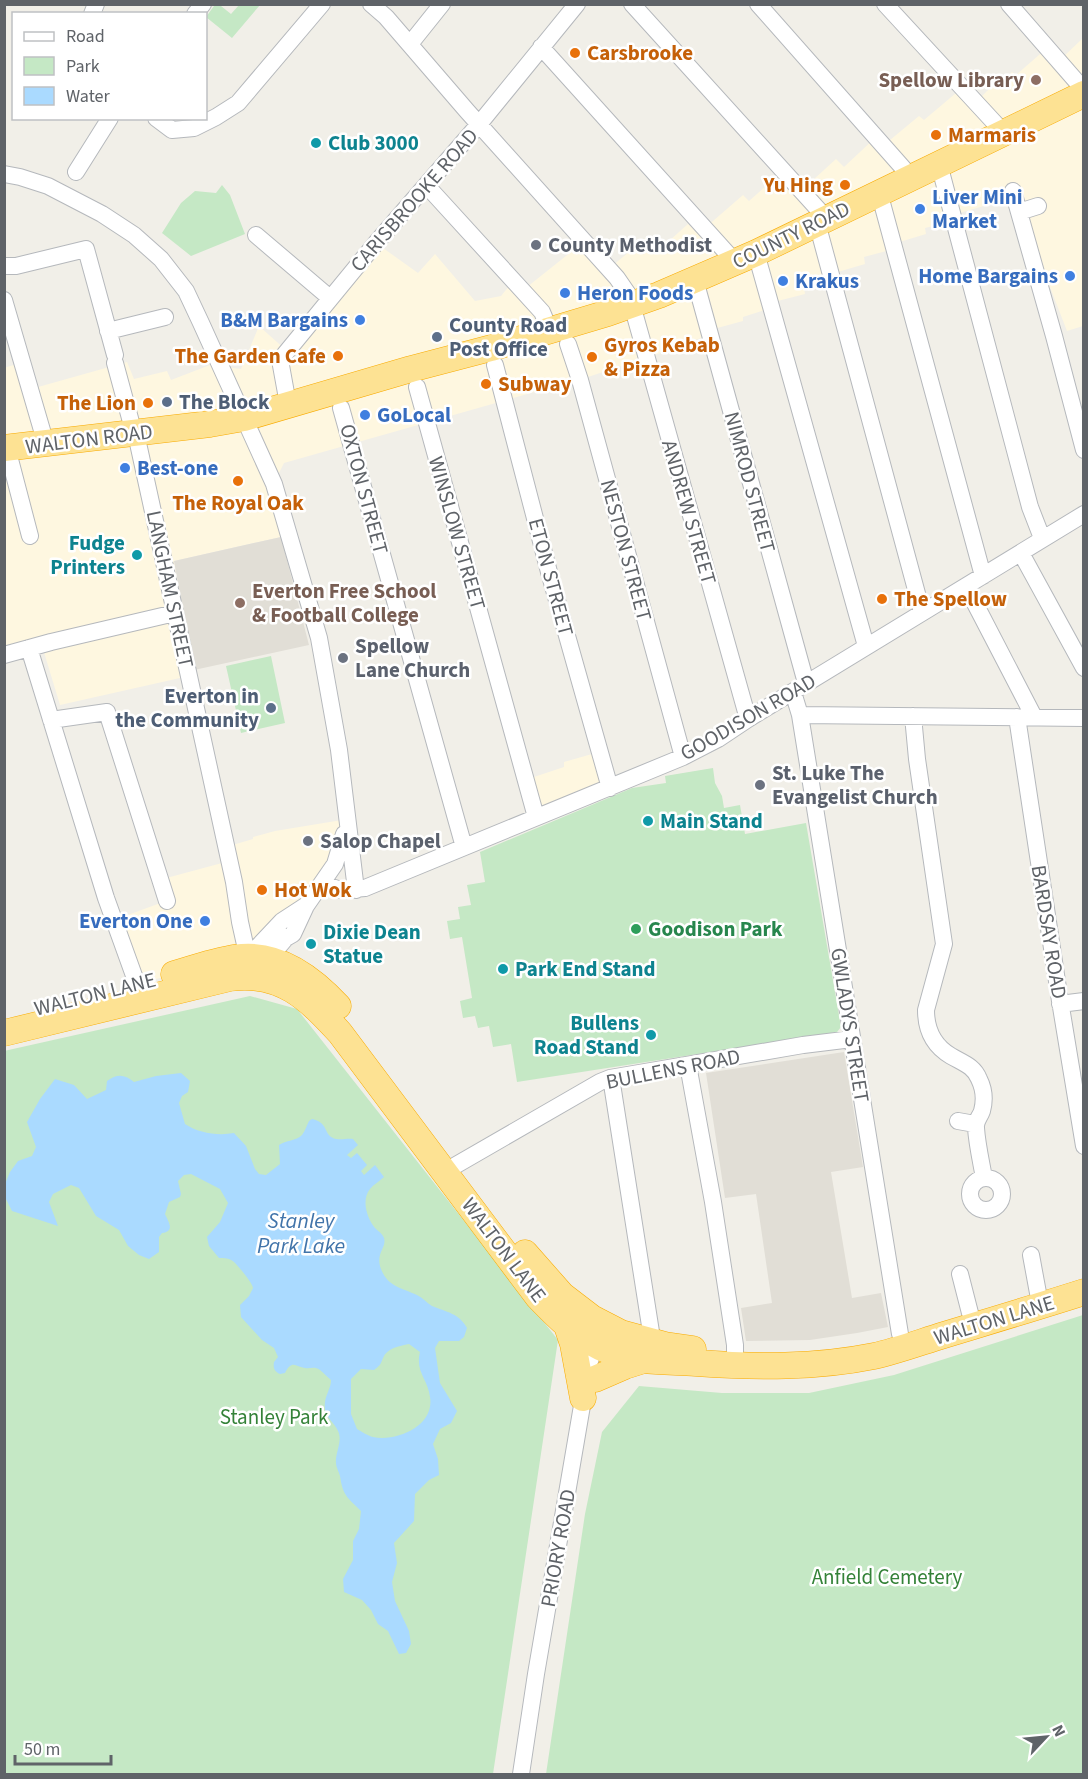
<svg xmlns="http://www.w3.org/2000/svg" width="1088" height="1779" viewBox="0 0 1088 1779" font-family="'Source Sans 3',sans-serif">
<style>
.commercial{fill:#fef7e0}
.education{fill:#e1ded6}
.green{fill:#c5e8c5}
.water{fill:#aadaff;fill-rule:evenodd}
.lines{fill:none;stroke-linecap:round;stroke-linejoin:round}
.minor-casing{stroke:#b5b8bc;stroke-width:18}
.highway-casing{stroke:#f9ab00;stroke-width:27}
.minor{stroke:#fff;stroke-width:16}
.highway{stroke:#fde293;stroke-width:26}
.food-dot{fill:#e8710a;stroke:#fff;stroke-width:2}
.education-dot{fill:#8d6e63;stroke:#fff;stroke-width:2}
.culture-dot{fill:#0f9aa8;stroke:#fff;stroke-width:2}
.shop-dot{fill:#3f7fe0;stroke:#fff;stroke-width:2}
.worship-dot{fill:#6b7280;stroke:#fff;stroke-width:2}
.service-dot{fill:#5c6f8a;stroke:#fff;stroke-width:2}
.leisure-dot{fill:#2e9e5b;stroke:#fff;stroke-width:2}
.labels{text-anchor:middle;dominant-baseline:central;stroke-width:5;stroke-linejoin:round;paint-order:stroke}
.food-label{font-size:21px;font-weight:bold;fill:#c56008;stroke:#fff;text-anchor:start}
.education-label{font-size:21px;font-weight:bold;fill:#785e54;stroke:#fff;text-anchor:end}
.culture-label{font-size:21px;font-weight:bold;fill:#0d838f;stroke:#fff;text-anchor:start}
.shop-label{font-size:21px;font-weight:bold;fill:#366cbe;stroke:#fff;text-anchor:start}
.street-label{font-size:21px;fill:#5f6368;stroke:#fff}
.worship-label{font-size:21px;font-weight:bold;fill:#5b616d;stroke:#fff;text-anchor:start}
.service-label{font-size:21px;font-weight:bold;fill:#4e5e75;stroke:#fff;text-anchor:start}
.leisure-label{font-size:21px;font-weight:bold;fill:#27864d;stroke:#fff;text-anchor:start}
.park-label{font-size:21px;fill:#348238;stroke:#fff}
.water-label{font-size:22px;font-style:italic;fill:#4174aa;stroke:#fff}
</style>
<rect width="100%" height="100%" fill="#f1efe8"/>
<!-- commercial -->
<path class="commercial" d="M1083,38V326L1067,331L1013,191L986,200L987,205L953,215L954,221L925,228L926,234L893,244L894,249L864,257L865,264L831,274L832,279L804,287L805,294L770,303L771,308L743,317V321L710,330L711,335L682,344V346L591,376L284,463L270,491L281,537L174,561L194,670L180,678L60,705L40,639L5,650L4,368L23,362L31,389L127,362L134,379L167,371L171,380L210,365L241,369L259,326L287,351L376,243L418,273L435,254L475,301L501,296L510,285L522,291L581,244L606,271L647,237L659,250L688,224L698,234L743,195L749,201L783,171L801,191L836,159L844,167L876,137L884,145L919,116L924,120L962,88L976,102L987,91L1000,81L1001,83L1012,72L1016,75L1047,48L1059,61Z
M599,752L610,788L536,817L525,780L564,767V762Z
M348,819L315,895L263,958L179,973L137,984L114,920L166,901L159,880L222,863L219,849L253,839V837L275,831Z"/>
<!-- education -->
<path class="education" d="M281,537L309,645L194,670L174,561Z
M844,1052L863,1167L831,1172L852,1298L881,1293L888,1327L857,1333L810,1340L746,1341L741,1308L772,1303L756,1194L725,1198L706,1073Z"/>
<!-- green -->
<path class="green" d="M239,5H260L232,38L206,17L214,6H221L231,14Z
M222,185L230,195L245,234L191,256L162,233L181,203L195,191L216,193Z
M271,656L285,723L241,733L226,666Z
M713,768L715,783L722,796L724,808L740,805L745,834L806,823L841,1027L837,1032L808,1037L517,1082L511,1044L493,1047L489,1026L478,1028L475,1016L463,1018L460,1001L472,998L462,937L450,939L447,921L460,919L458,907L471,905L467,885L485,882L480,852L632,788L666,783L665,776Z
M250,996L297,1009L558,1340L493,1774H5L4,1051Z
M1083,1315V1774H546L585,1514L602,1432L639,1386L722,1393H809L894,1375Z"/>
<!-- water -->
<path class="water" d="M181,1073L190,1081L188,1092L182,1096L179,1103L185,1124C198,1133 218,1136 234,1133L246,1146L255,1169L259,1174L266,1175L280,1164L279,1145C286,1140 296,1141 302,1135C305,1131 307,1125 309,1121L312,1119C329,1123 323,1133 333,1138C339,1141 347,1138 353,1139L358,1145L347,1155L351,1158L357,1153L367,1165L361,1171L364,1175L375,1165L384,1177C380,1181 374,1184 370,1189C361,1200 367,1218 375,1228C378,1231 382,1233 384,1238C387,1248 375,1253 381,1269C388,1287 402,1288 417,1295C423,1298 427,1303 432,1306C446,1312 459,1313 467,1328L464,1337L459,1341H439L435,1348L440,1383L457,1411L451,1423L440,1429L433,1444L438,1459L439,1475L429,1480L415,1494L414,1521L394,1543L397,1563L392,1582L395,1601L409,1631L411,1644L406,1653L399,1654L388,1631L378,1624L371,1610L362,1600L344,1592L343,1579L353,1560V1541L359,1529L361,1511C347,1497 343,1496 340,1476C339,1472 336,1467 336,1463C335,1453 343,1441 338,1431C333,1420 323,1417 325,1402C326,1394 331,1388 331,1380C327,1377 324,1373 320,1370C314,1366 311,1369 305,1368C296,1367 292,1359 285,1373L280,1374C274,1371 273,1368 274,1362L278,1357L274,1348L262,1340L241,1317L240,1305L249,1296L253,1288C252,1282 239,1267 234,1262C230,1258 224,1258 219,1258L209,1246L207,1237L220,1222L228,1203L220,1189L191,1174L184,1175L178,1181L181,1194L180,1197L169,1202L165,1214C169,1223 175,1231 162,1233L159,1237V1252L149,1259L139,1255L128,1246L119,1230L96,1216L79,1188L71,1185L53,1194L49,1202L58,1226L12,1211L5,1197V1184L10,1172L18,1161L32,1156L36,1147L27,1122L40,1099L55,1079L74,1085L87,1099L106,1090L107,1081C117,1074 124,1074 134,1082L156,1076ZM409,1344L420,1352C415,1372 428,1379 430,1397C435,1426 397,1442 373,1437C368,1436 361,1431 357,1429L351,1414V1379L361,1369L374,1370C380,1365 380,1366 383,1358C387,1348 399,1346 409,1344Z"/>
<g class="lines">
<!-- minor casing -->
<g class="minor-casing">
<path id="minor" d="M371,4L386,17L467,111L617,278L628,294L632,305L748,719
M632,4L826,218
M758,4L911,177
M885,4L1004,133
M1009,4L1084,90
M92,14L96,4
M195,14L203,4
M410,44L442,4
M541,47L735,262
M156,118L172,130L194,128L216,117L238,103L322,4
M939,164L1030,507L1042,538
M76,172L110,118
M4,174L20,177L48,186L102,214L134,235L161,259L186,291L201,323L274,484L319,638L339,750L356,890
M427,186L542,312L550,331
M1013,191L1054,336L1084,450
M879,192L983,576
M1019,212L1038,206
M817,223L922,612
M256,235L330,298
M756,253L866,646
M4,266H16L86,249L115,355
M695,280L806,683
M4,300L46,444
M108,331L165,317
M568,344L580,380L683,757
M115,363L131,422L136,434L234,882L240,922L250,967
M495,365L549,572L610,788
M417,387L536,817
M290,404L286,393L280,360L376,243L480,123L577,4
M341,408L464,847
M7,448L30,536
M1021,553L1084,668
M966,586L1034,717
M29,648L106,898L137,984
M4,655L51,642L175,613
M793,692L800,715L900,1334
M800,715L1084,718
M913,716L917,759L944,944L926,1010C926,1030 934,1046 951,1056C963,1063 974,1066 979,1079C984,1089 985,1100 982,1111C980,1117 975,1121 976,1128C977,1144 981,1161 984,1178
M1017,717L1060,1001L1084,1146
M51,720L107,712L167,901
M322,884L341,890L365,888L683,757L718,739L748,719L1084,514
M248,957L282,921L305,906
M263,965L286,938L293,934L306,906L335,864L344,834
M1060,1004L1084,1001
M688,1065L713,1202L735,1345V1365
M610,1078L612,1084L651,1332L650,1341
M958,1121L975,1124
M444,1172L600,1082L610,1078L803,1045L852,1039
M970 1194a16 16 0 1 1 32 0a16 16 0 1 1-32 0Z
M1031,1255L1038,1293
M960,1274L970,1313
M521,1774L536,1674L584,1394C585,1372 590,1355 601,1337"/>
</g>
<!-- highway casing -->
<g class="highway-casing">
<path id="highway" d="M4,448L210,424L244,418L411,369L491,348L608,313L659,295L756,253L1084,94
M174,974C196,968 219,959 242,957C280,954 313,979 338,1006
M4,1033L230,978C281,971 308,998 340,1033L538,1297C561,1321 579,1339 611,1352C638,1363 668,1361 696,1363C756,1367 815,1368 874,1356C897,1351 921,1342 944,1335C990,1321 1037,1307 1084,1292
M525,1253L562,1295L592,1318L621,1333L665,1345L693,1349
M567,1326L573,1344L583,1398
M595,1379L625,1366L644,1360"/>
</g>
<!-- minor -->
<use href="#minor" class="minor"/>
<!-- highway -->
<use href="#highway" class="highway"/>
</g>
<!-- markers -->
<g class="food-dot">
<circle cx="575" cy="53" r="6"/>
<circle cx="936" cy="135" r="6"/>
<circle cx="845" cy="185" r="6"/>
<circle cx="338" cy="356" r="6"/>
<circle cx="592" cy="357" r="6"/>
<circle cx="486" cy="384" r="6"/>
<circle cx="148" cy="403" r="6"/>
<circle cx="238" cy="481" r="6"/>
<circle cx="882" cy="599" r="6"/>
<circle cx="262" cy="890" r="6"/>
</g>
<g class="education-dot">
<circle cx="1036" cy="80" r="6"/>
<circle cx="240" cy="603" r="6"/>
</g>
<g class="culture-dot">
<circle cx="316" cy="143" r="6"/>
<circle cx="137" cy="555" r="6"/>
<circle cx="648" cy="821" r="6"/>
<circle cx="311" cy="944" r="6"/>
<circle cx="503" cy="969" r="6"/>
<circle cx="651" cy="1035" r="6"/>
</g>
<g class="shop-dot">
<circle cx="920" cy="209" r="6"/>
<circle cx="1070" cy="276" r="6"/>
<circle cx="783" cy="281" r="6"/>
<circle cx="565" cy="293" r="6"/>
<circle cx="360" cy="320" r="6"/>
<circle cx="365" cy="415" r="6"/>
<circle cx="125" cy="468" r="6"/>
<circle cx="205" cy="921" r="6"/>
</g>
<g class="worship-dot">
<circle cx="536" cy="245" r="6"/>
<circle cx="343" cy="658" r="6"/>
<circle cx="760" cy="785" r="6"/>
<circle cx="308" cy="841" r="6"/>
</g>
<g class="service-dot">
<circle cx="437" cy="337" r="6"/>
<circle cx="167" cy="402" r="6"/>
<circle cx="271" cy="708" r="6"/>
</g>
<circle class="leisure-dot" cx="636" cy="929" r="6"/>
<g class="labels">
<!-- food labels -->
<g class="food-label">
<text x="587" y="53">Carsbrooke</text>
<text x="948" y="135">Marmaris</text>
<text x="833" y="185" text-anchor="end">Yu Hing</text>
<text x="604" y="345">Gyros Kebab<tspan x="604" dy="24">&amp; Pizza</tspan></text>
<text x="326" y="356" text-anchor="end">The Garden Cafe</text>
<text x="498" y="384">Subway</text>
<text x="136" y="403" text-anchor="end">The Lion</text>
<text x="238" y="503" text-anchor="middle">The Royal Oak</text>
<text x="894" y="599">The Spellow</text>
<text x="274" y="890">Hot Wok</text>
</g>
<!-- education labels -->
<g class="education-label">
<text x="1024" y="80">Spellow Library</text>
<text x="252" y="591" text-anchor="start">Everton Free School<tspan x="252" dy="24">&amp; Football College</tspan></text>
</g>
<!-- culture labels -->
<g class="culture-label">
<text x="328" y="143">Club 3000</text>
<text x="125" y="543" text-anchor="end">Fudge<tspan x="125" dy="24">Printers</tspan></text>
<text x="660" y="821">Main Stand</text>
<text x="323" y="932">Dixie Dean<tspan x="323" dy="24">Statue</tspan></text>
<text x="515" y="969">Park End Stand</text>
<text x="639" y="1023" text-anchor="end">Bullens<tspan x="639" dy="24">Road Stand</tspan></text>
</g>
<!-- shop labels -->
<g class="shop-label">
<text x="932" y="197">Liver Mini<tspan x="932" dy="24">Market</tspan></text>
<text x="1058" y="276" text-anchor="end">Home Bargains</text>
<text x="795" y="281">Krakus</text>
<text x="577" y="293">Heron Foods</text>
<text x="348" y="320" text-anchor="end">B&amp;M Bargains</text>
<text x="377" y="415">GoLocal</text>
<text x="137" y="468">Best-one</text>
<text x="193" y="921" text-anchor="end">Everton One</text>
</g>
<!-- street labels -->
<g class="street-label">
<text transform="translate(414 200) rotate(-49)">CARISBROOKE ROAD</text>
<text transform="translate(791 235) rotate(-26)">COUNTY ROAD</text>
<text transform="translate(89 439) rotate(-7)">WALTON ROAD</text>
<text transform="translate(750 482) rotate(75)">NIMROD STREET</text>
<text transform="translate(364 489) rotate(75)">OXTON STREET</text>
<text transform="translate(689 512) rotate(74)">ANDREW STREET</text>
<text transform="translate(457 533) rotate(74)">WINSLOW STREET</text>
<text transform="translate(626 550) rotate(75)">NESTON STREET</text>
<text transform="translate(551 577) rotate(75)">ETON STREET</text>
<text transform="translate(170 589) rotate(78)">LANGHAM STREET</text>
<text transform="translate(748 717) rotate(-30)">GOODISON ROAD</text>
<text transform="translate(1049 932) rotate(81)">BARDSAY ROAD</text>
<text transform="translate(95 994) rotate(-14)">WALTON LANE</text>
<text transform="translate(850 1025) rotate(81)">GWLADYS STREET</text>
<text transform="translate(673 1069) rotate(-11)">BULLENS ROAD</text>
<text transform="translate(504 1250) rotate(53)">WALTON LANE</text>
<text transform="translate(994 1320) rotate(-17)">WALTON LANE</text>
<text transform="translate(558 1548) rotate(-80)">PRIORY ROAD</text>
</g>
<!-- worship labels -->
<g class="worship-label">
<text x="548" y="245">County Methodist</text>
<text x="355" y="646">Spellow<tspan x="355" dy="24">Lane Church</tspan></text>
<text x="772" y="773">St. Luke The<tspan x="772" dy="24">Evangelist Church</tspan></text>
<text x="320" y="841">Salop Chapel</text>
</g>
<!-- service labels -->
<g class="service-label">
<text x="449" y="325">County Road<tspan x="449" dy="24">Post Office</tspan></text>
<text x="179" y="402">The Block</text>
<text x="259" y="696" text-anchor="end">Everton in<tspan x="259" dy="24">the Community</tspan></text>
</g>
<!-- leisure labels -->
<g class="leisure-label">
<text x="648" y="929">Goodison Park</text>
</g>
<!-- park labels -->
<g class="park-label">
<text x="274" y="1417">Stanley Park</text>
<text x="887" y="1577">Anfield Cemetery</text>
</g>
<!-- water labels -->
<g class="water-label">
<text x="301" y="1221">Stanley<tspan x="301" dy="25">Park Lake</tspan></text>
</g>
</g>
<!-- border -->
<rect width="1088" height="1779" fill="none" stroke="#5f6368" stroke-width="12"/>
<!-- legend -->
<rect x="12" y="12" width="195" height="108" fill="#ffffff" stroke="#bfc1c3" stroke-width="1.5"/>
<rect x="24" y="32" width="30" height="9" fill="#ffffff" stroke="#bfc1c3" stroke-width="1.5"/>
<text x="66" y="42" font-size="18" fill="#5f6368">Road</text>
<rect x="24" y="57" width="30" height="18" fill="#c5e8c5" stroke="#bfc1c3" stroke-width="1.5"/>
<text x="66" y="72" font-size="18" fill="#5f6368">Park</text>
<rect x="24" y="87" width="30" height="18" fill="#aadaff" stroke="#bfc1c3" stroke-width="1.5"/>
<text x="66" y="102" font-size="18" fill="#5f6368">Water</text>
<!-- north arrow -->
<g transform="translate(1046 1737) rotate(64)" stroke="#ffffff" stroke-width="4.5" paint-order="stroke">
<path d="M0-4.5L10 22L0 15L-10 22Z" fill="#5f6368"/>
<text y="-9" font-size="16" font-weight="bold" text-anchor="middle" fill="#5f6368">N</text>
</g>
<!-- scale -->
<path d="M15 1755v9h96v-9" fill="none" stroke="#5f6368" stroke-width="3"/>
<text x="24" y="1755" font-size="18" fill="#5f6368" stroke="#ffffff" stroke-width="4.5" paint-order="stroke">50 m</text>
</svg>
